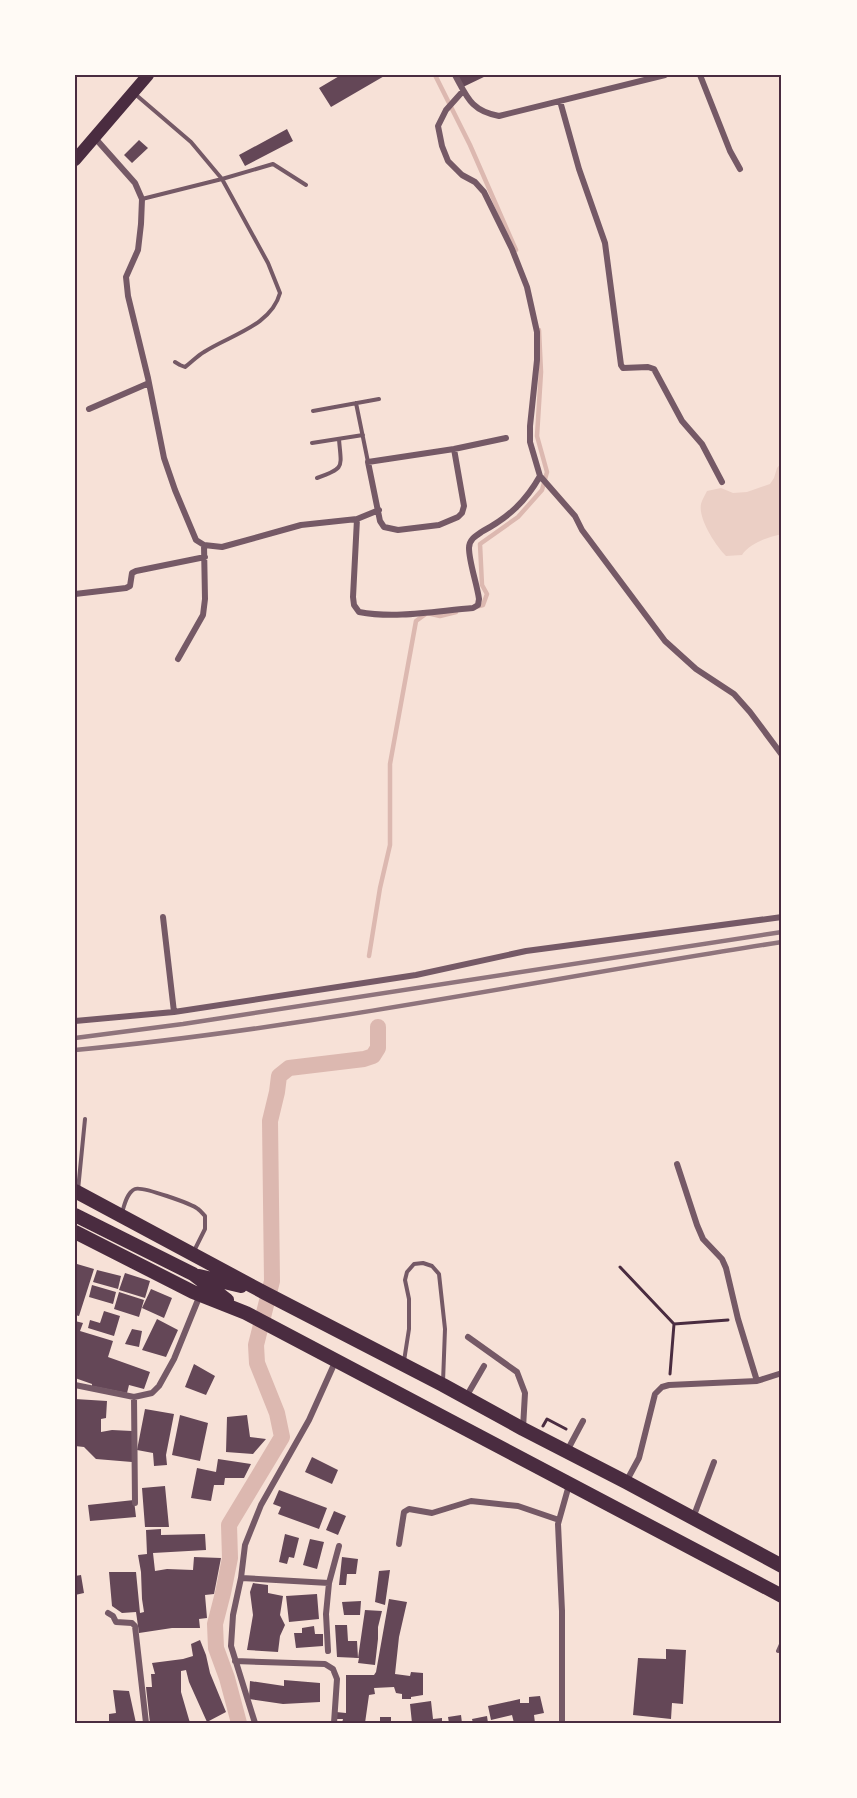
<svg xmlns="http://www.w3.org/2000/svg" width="857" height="1798" viewBox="0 0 857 1798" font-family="'Titillium Web',sans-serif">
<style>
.green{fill:#ebcfc5}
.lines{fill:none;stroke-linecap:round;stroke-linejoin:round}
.stream{stroke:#dcb8b0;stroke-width:4.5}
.canal{stroke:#dcb8b0;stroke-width:16}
.building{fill:#644757}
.path{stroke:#4a2c40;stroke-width:3}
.service{stroke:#755966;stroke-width:4}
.minor{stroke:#755966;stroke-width:6}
.primary{stroke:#4a2c40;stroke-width:12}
.trunk{stroke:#4a2c40;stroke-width:14}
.rail{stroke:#8f747c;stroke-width:4.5}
.neatline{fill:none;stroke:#4a2c40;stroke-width:2}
</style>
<rect width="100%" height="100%" fill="#f7e1d7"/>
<!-- green -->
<path class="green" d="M782,462V534C768,537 750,543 742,555L726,556C716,546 698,519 701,504C702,500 705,495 707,491L721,488L733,493L747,492L770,484L774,478L777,468Z"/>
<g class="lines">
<!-- stream -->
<path class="stream" d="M435,75L470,145L516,250
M475,607L483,605L487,594L482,585L480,544L518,517L542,490L547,472L537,436L541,372L539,330
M369,956L380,888L390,845V764L416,621L427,613L440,616L456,612"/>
<!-- canal -->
<path class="canal" d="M239,1723L227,1678L216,1648L215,1624L223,1593L230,1558L229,1525L282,1437L277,1413L257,1363L256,1345L272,1281L270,1121L277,1092L279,1076L289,1068L364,1059L373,1056L378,1048V1027"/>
</g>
<!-- building -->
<path class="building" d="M341,75H386L331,107L319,88Z
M457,75H488L463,87Z
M287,129L293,141L245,166L239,155Z
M139,140L148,148L132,163L124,155Z
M77,1264L94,1269L79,1316L75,1315V1268Z
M97,1270L121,1276L118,1289L93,1282Z
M125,1273L150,1281L145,1298L119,1290Z
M92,1285L116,1292L113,1304L89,1297Z
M151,1289L172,1298L164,1318L142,1308Z
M119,1292L144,1300L139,1317L114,1309Z
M104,1311L120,1316L114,1336L88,1328L90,1320L100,1323Z
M157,1319L178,1330L166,1357L142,1350Z
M75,1321L83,1323L80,1331L113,1341L108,1357L150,1372L144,1389L129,1385L127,1393L92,1386V1384L75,1378Z
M132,1329L142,1331L139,1347L125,1344Z
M194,1364L215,1376L206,1395L185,1387Z
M75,1399L107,1401L106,1418L101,1419V1432L112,1430L132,1431V1462L96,1459L84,1447L75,1446Z
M145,1409L174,1414L166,1455L167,1465L154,1466L153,1453L137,1450Z
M180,1415L208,1423L200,1461L172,1455Z
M247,1415L250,1437L266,1439L253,1454L226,1452L227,1417Z
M312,1457L338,1470L332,1484L305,1472Z
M218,1459L251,1464L244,1478H225L224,1485H214L211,1501L191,1498L197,1468L216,1472Z
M165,1486L169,1527H145L142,1488Z
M279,1490L327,1508L319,1529L278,1514L281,1507L273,1504Z
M134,1500L136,1517L90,1521L88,1505Z
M334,1511L346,1516L338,1535L326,1530Z
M161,1529V1535L205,1534L206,1550L153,1553L155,1571L167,1569L193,1570L194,1557L221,1558L214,1594L205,1595L207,1618L199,1619L200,1628H172L139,1633L136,1612L122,1613L112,1606L109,1572H136L140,1613L144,1612L142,1599L141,1572L138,1555L147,1554L146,1530Z
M285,1534L299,1538L294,1558L289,1557L287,1564L279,1562Z
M310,1539L324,1542L317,1569L303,1565Z
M342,1557L358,1559L356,1574H347L346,1585H339Z
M390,1570L385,1605L375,1602L379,1571Z
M81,1575L84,1593L75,1595V1576Z
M253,1583L268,1585V1593L283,1596L280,1615L285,1625L280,1636L278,1652L247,1650L253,1615L250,1592Z
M317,1594L319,1619L289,1622L286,1596Z
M389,1599L407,1602L399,1637L395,1674L410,1676L411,1672L423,1673V1695L411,1697V1699H402V1694L396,1693L394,1687L374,1688L375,1694L369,1695L365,1723H342L343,1719H336V1712L346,1713V1675H374L376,1672Z
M361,1601L360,1615H344L342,1602Z
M365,1610L382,1611L378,1627V1639L375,1665L358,1663L359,1658L337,1657L335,1625H347L348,1641H357L358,1658Z
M314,1626L315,1634H323V1646L296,1648L294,1633H302V1628Z
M200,1640L206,1655L210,1673L226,1712L207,1722L189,1682L186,1670L181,1671V1692L190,1723H150L146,1687H152L151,1674H155L152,1663L183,1659L193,1656L191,1644Z
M666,1649L686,1650L683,1704L672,1703L671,1719L633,1715L638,1658L666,1659Z
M284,1680L320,1683V1702L283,1704L249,1699L250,1681L284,1686Z
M113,1690L129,1691L136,1723H109V1714L116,1713Z
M540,1696L544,1713L534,1715L535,1723H514L512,1715L491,1720L488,1706L520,1699V1703H529V1697Z
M431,1701L433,1719L442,1718V1723H412L410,1704Z
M461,1715L462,1723H449L448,1717Z
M487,1716L488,1723H473L472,1719Z
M380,1717H391V1723H380Z"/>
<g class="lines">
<!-- path -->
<path class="path" d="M620,1267L674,1324
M670,1374L674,1324L728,1320
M543,1426L547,1419L566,1429"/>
<!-- service -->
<path class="service" d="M135,94L191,142L222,179L273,164L306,185
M142,199L222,179L268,263L280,293C271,326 230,335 204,352C197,356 192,362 185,367L180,365L175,362
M356,403L368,462
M313,411L379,399
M312,443L363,435
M317,478C346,468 341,467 339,439
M78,1190L85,1119
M122,1213C124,1206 127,1192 135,1189C142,1186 192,1204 198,1209C201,1211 203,1214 205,1216V1229L194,1251
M404,1361L409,1329V1299L405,1280L407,1272L414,1264L423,1263L432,1266L439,1274L445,1329L443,1382
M778,1651L782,1642"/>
<!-- minor -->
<path class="minor" d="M455,75C467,97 471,111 499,116L665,75
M700,75L730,151L740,169
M463,91L446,110L438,126L442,146L448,161L462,175L475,182L484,192L512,249L527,287L537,332V360L530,426V442L540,476L575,516L582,530L665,641L696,669L734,694L750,712L782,755
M560,101L579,169L605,243L621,365L623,368L648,367L654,369L682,421L702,444L722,482
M95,138L135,183L142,199L141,224L138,250L126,277L128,296L148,378L164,458L175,490L196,540L204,545L222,547L301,525L357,519L379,510
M89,409L149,383
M454,449L464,506L462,513L458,517L439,525L398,530L384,527L380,521L368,462L454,449L506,438
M357,519L353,597L354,605L359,612C396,619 436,611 473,608L478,605L479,599C477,584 469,562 469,548C469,539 477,535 483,531C509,517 526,501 540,476
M75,594L126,588L130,586L132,573L136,571L205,557
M178,659L203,615L205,599L204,545
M163,917L174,1012
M75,1021L174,1012L416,975L526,951L782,917
M677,1164L697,1225L703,1239L722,1259L726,1268L738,1319L757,1381
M468,1337L517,1372L525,1393L523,1428
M75,1385L134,1397L152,1393L159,1386L174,1359L200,1295
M134,1397L135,1503
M466,1397L484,1366
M567,1451L583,1421
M626,1482L639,1458L655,1394L662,1387L669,1385L757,1381L782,1373
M693,1518L714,1462
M399,1544L404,1512L409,1509L432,1513L471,1501L518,1506L559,1520
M241,1578L329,1583
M108,1613L113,1616L116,1622L132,1623L135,1626L146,1723
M328,1651L326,1614L329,1583L339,1546
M235,1661L325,1664L333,1669L337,1679L334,1723
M255,1723L231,1646L233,1615L241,1578L245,1545L261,1505L309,1420L336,1360
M562,1723V1611L558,1524L569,1485"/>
<!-- primary -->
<path class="primary" d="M75,160L148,75"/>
<!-- trunk -->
<path class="trunk" d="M75,1191L265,1293L443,1385L523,1429L626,1482L782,1566
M75,1215L193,1274L227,1300
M75,1232L193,1292L246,1313L782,1596
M199,1276L241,1286"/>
<!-- rail -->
<path class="rail" d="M75,1038L183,1024L782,932
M75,1050C312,1028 547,978 782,942"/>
</g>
<!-- border -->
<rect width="857" height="1798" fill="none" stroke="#fffaf5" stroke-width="153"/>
<rect x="76" y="76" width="704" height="1646" class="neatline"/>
</svg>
